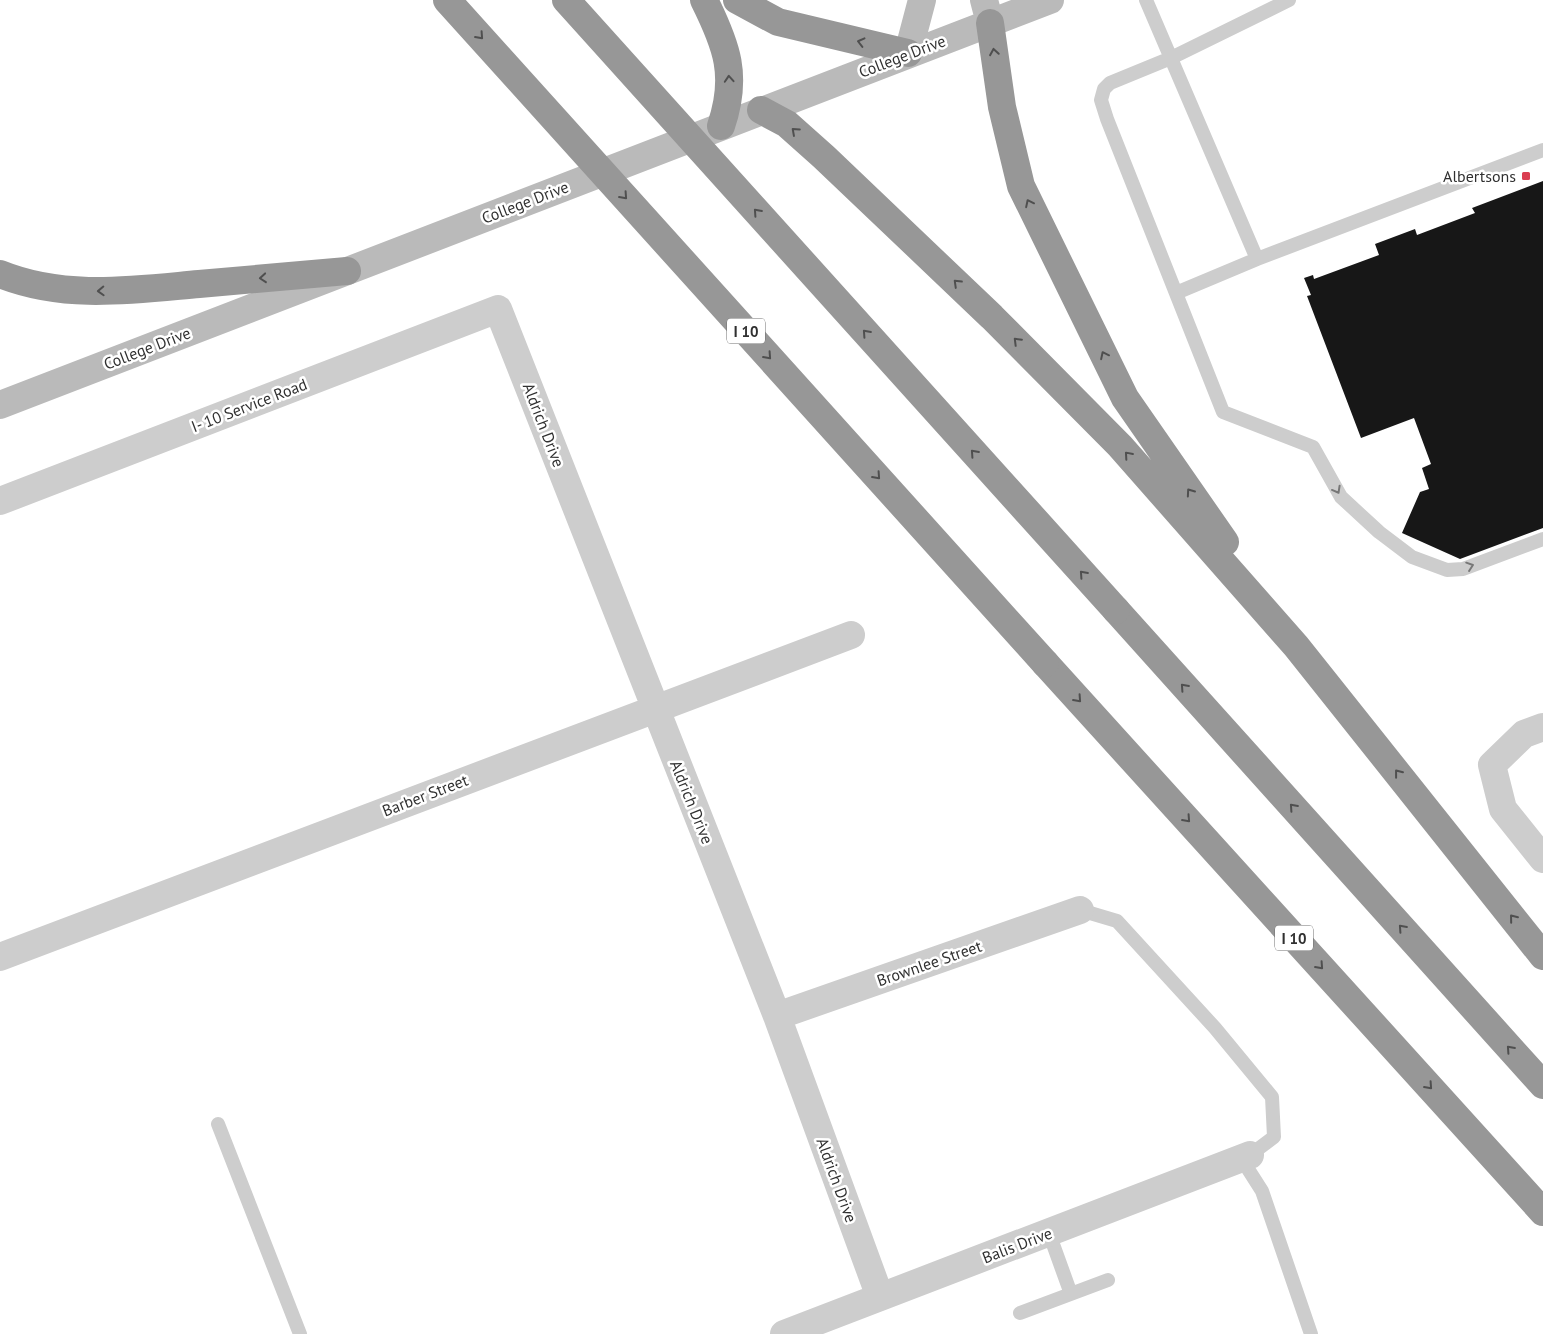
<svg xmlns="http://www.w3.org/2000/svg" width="1543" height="1334" viewBox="0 0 1543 1334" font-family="'PT Sans',sans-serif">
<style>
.building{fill:#171717}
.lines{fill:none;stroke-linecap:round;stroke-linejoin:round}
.lane{stroke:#cdcdcd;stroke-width:14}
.street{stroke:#cdcdcd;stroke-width:28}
.secondary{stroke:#bababa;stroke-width:28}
.highway{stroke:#979797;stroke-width:28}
.highway-bridge{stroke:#979797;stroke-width:28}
.oneway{stroke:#4f4f4f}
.oneway2{stroke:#777}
.poi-dot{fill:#da3e51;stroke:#fff;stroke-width:2}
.labels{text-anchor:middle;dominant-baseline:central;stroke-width:5;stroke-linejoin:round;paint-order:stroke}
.shield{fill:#fff;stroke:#6e6e6e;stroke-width:1}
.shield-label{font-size:15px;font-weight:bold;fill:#303030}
.street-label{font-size:16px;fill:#303030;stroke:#fff}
.poi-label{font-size:16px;fill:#303030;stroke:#fff;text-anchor:end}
</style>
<rect width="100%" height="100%" fill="#fff"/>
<!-- building -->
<path class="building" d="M1543,181V528L1460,559L1402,533L1420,492L1429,489L1422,468L1431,464L1414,418L1361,438L1307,296L1311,295L1304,278L1313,275L1314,279L1379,255L1375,244L1415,229L1417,235L1475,213L1472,208Z"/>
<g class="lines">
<!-- lane -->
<path class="lane" d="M1146,0L1257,259L1543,150
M1289,0L1171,58L1110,83L1104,89L1101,100L1107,119L1223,412L1313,447L1341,497L1379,532L1412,557L1447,570L1463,569L1543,539
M1176,293L1257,259
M1080,910L1117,921L1215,1028L1272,1097L1274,1137L1250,1155
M218,1124L300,1334
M1241,1158L1262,1191L1311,1334
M1049,1233L1071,1294
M1020,1313L1108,1280"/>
<!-- street -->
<path class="street" d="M0,501L498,309L777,1016L880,1297
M1543,727L1524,734L1492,765L1503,809L1543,859
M0,957L851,635
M777,1016L1080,910
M784,1334L1250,1155"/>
<!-- secondary -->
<path class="secondary" d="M984,0L990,23
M908,53L922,0
M0,405L1050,0"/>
<!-- highway -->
<path class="highway" d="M704,0C727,46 738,76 721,126
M737,0L778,22L908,53
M990,23L1002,107L1021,186L1125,398L1225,542
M761,110L787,124L824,157L992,317L1120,446L1296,646L1543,956
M0,274C64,300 132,290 199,284C248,280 297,275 347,271
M1116,610L1543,1085
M1045,663L1543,1212"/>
<!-- highway-bridge -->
<path class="highway-bridge" d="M447,0L1045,663
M566,0L1116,610"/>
</g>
<!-- one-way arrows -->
<defs><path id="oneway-chevron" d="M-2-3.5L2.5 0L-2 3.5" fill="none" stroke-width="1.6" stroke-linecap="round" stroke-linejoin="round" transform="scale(1.25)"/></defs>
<g class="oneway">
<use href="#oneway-chevron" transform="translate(480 36) rotate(48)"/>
<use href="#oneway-chevron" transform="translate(861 42) rotate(-166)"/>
<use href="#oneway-chevron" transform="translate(994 52) rotate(-99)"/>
<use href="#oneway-chevron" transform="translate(729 79) rotate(-94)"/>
<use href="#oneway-chevron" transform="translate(795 131) rotate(-138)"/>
<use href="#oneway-chevron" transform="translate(624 196) rotate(48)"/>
<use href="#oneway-chevron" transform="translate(1029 203) rotate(-116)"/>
<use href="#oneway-chevron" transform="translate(757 212) rotate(-132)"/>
<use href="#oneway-chevron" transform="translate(263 278) rotate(175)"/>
<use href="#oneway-chevron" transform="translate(957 283) rotate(-136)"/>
<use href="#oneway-chevron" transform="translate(101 291) rotate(178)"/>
<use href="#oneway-chevron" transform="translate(866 333) rotate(-132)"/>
<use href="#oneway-chevron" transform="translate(1017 341) rotate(-135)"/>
<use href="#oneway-chevron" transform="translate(1104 355) rotate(-116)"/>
<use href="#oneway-chevron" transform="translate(768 356) rotate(48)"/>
<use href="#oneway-chevron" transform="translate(974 453) rotate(-132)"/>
<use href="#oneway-chevron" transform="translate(1128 455) rotate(-131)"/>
<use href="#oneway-chevron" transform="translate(877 476) rotate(48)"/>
<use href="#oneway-chevron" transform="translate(1190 492) rotate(-125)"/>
<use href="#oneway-chevron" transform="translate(1083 574) rotate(-132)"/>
<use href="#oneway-chevron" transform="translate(1184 687) rotate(-132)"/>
<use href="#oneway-chevron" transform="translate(1078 699) rotate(48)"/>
<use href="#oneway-chevron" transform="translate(1398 773) rotate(-128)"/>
<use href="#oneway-chevron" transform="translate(1293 807) rotate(-132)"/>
<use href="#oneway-chevron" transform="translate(1187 819) rotate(48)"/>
<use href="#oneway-chevron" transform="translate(1513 918) rotate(-129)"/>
<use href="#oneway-chevron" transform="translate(1402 928) rotate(-132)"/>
<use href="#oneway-chevron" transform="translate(1320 966) rotate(48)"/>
<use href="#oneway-chevron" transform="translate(1510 1049) rotate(-132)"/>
<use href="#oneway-chevron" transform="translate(1429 1086) rotate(48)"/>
</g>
<g class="oneway2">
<use href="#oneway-chevron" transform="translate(1337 490) rotate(61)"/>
<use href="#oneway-chevron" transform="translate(1470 566) rotate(-19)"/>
</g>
<!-- markers -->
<rect class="poi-dot" x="1521" y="171" width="10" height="10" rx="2.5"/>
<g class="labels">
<!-- shield labels -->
<g class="shield">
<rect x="727" y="318.5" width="38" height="25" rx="4"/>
<rect x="1275" y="925.5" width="38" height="25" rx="4"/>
</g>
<g class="shield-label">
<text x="746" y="331">I 10</text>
<text x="1294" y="938">I 10</text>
</g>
<!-- street labels -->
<g class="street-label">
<text transform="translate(902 56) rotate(-21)">College Drive</text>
<text transform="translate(525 202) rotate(-21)">College Drive</text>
<text transform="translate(147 348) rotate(-21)">College Drive</text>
<text transform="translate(249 405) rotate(-21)">I- 10 Service Road</text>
<text transform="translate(544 425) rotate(69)">Aldrich Drive</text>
<text transform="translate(425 795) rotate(-21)">Barber Street</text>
<text transform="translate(692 802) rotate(68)">Aldrich Drive</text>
<text transform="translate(929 963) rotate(-19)">Brownlee Street</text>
<text transform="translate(837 1180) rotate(70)">Aldrich Drive</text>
<text transform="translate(1017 1245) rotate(-21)">Balis Drive</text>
</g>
<!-- poi labels -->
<g class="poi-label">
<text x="1516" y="176">Albertsons</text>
</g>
</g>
</svg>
